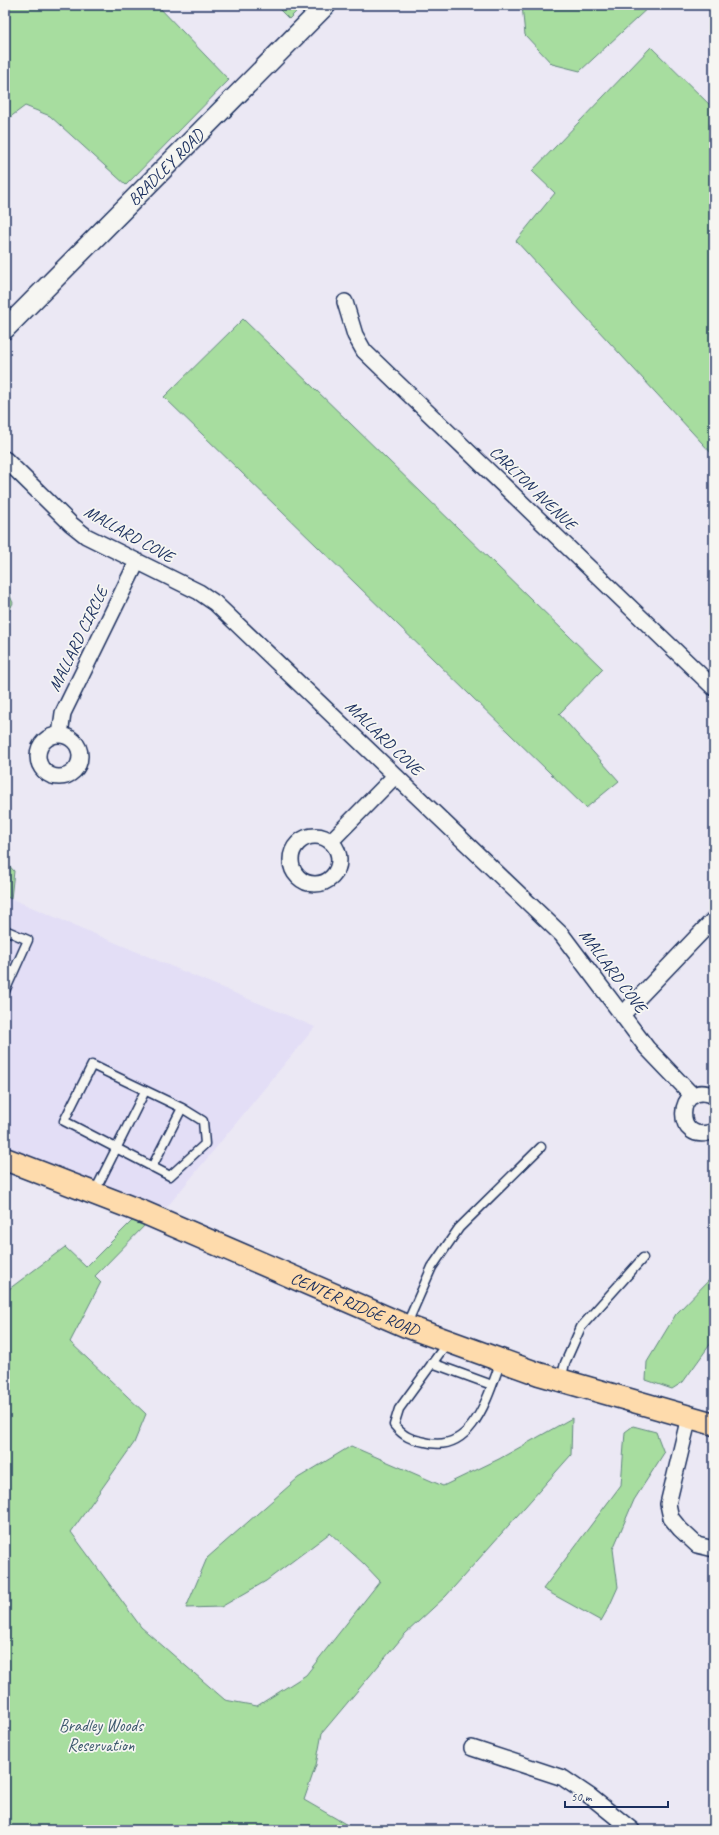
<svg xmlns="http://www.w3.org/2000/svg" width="719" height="1835" viewBox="0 0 719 1835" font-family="Caveat,sans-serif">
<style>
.built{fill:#e3def6}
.green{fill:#a7dd9f;stroke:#61867e}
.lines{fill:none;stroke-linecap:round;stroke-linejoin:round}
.service-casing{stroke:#1b2f5e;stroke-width:11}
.minor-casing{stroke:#1b2f5e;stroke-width:18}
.tertiary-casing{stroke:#1b2f5e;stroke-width:22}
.primary-casing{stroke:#1b2f5e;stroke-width:25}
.service{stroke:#f6f6f2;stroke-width:8}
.minor{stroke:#f6f6f2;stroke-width:15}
.tertiary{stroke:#f6f6f2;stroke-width:19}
.primary{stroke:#fedbac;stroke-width:22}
.labels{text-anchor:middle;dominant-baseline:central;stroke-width:3.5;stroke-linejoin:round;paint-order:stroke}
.street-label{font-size:17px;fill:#1b2f5e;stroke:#f6f6f2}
.park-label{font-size:17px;fill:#3e5a6e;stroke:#f6f6f2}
</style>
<rect width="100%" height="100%" fill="#ebe8f4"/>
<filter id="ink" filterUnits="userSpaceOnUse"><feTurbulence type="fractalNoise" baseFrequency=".025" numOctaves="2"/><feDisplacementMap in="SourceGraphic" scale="8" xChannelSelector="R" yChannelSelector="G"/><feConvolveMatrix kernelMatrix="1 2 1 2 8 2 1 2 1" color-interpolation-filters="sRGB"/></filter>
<g filter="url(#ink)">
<!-- built -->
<path class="built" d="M5,896L315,1027L163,1212L5,1151Z"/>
<!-- green -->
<path class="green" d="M5,5H157L229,80L126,185L50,116L25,106L5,121Z
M275,5H303L289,19Z
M522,5H651L580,71L552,64L525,35Z
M651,47L714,109V456L516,241L555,193L532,171Z
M243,319L603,669L559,714L619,781L586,808L164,397Z
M5,584L13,603L5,619Z
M5,861L14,871L11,899L5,896Z
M139,1214L151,1219L95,1276L101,1282L70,1342L146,1414L134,1443L71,1532L141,1627L225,1700L257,1706L306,1675L380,1581L364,1564L330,1533L266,1581L221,1607L186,1608L207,1558L298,1478L351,1446L443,1486L499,1459L572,1418L571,1455L446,1596L405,1634L322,1733L316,1765L304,1800L356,1830H5V1292L65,1247L86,1267Z
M714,1275V1339L683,1382L672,1389L646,1380L647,1362L676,1314Z
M633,1426L656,1432L664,1453L634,1500L613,1549L618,1587L609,1607L601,1621L543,1589L621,1485L625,1432Z"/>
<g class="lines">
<!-- service casing -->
<g class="service-casing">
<path id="service" d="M5,930L28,940L5,991
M92,1065L182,1108L203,1121L205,1144L170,1176L64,1121Z
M152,1167L182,1108
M94,1193L145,1091
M406,1326L432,1267L459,1228L541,1147
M447,1343L399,1409L394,1425C404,1437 410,1439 425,1442C473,1455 488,1395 501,1361
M432,1363L492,1385
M561,1380L565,1363L581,1327L643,1258"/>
</g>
<!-- minor casing -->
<g class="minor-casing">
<path id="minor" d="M345,302L355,335L364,351L714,688
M5,459L71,524L86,536L199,592L215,603L562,935L647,1048L693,1096
M38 756a21 21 0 1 1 42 0a21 21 0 1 1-42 0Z
M60,735L63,713L137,562
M291 860a24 24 0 1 1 48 0a24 24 0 1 1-48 0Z
M331,841L395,776
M622,1015L714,919
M714,1096C675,1078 672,1148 714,1131
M689,1417L668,1504L671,1518L680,1529L697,1545L714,1549
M472,1748L563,1778L591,1797L632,1830"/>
</g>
<!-- tertiary casing -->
<g class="tertiary-casing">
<g id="tertiary">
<path id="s1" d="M5,329L326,5"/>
</g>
</g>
<!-- primary casing -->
<g class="primary-casing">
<g id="primary">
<path id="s2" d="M5,1159L145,1213L406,1326L539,1374L714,1424"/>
</g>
</g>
<!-- service -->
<use href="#service" class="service"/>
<!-- minor -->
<use href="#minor" class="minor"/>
<!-- tertiary -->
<use href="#tertiary" class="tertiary"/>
<!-- primary -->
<use href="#primary" class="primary"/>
</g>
</g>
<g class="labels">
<!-- street labels -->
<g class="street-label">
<text stroke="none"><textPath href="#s1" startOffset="228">BRADLEY ROAD</textPath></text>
<text transform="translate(533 488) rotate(44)">CARLTON AVENUE</text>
<text transform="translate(129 534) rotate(29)">MALLARD COVE</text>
<text transform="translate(78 639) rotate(-64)">MALLARD CIRCLE</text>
<text transform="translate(384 738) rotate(44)">MALLARD COVE</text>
<text transform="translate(613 971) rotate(53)">MALLARD COVE</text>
<text stroke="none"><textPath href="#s2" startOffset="379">CENTER RIDGE ROAD</textPath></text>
</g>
<!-- park labels -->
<g class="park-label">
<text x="101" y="1725">Bradley Woods<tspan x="101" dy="20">Reservation</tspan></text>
</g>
</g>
<!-- margin -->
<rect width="719" height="1835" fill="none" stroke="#f6f6f2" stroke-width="20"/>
<rect x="10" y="10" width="699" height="1815" fill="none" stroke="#1b2f5e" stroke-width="1.5" filter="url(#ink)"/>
<!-- scale -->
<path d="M565 1801v6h103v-6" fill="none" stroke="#1b2f5e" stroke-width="2"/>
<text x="571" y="1801" font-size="12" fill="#1b2f5e" stroke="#f6f6f2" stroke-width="3" paint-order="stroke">50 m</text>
</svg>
